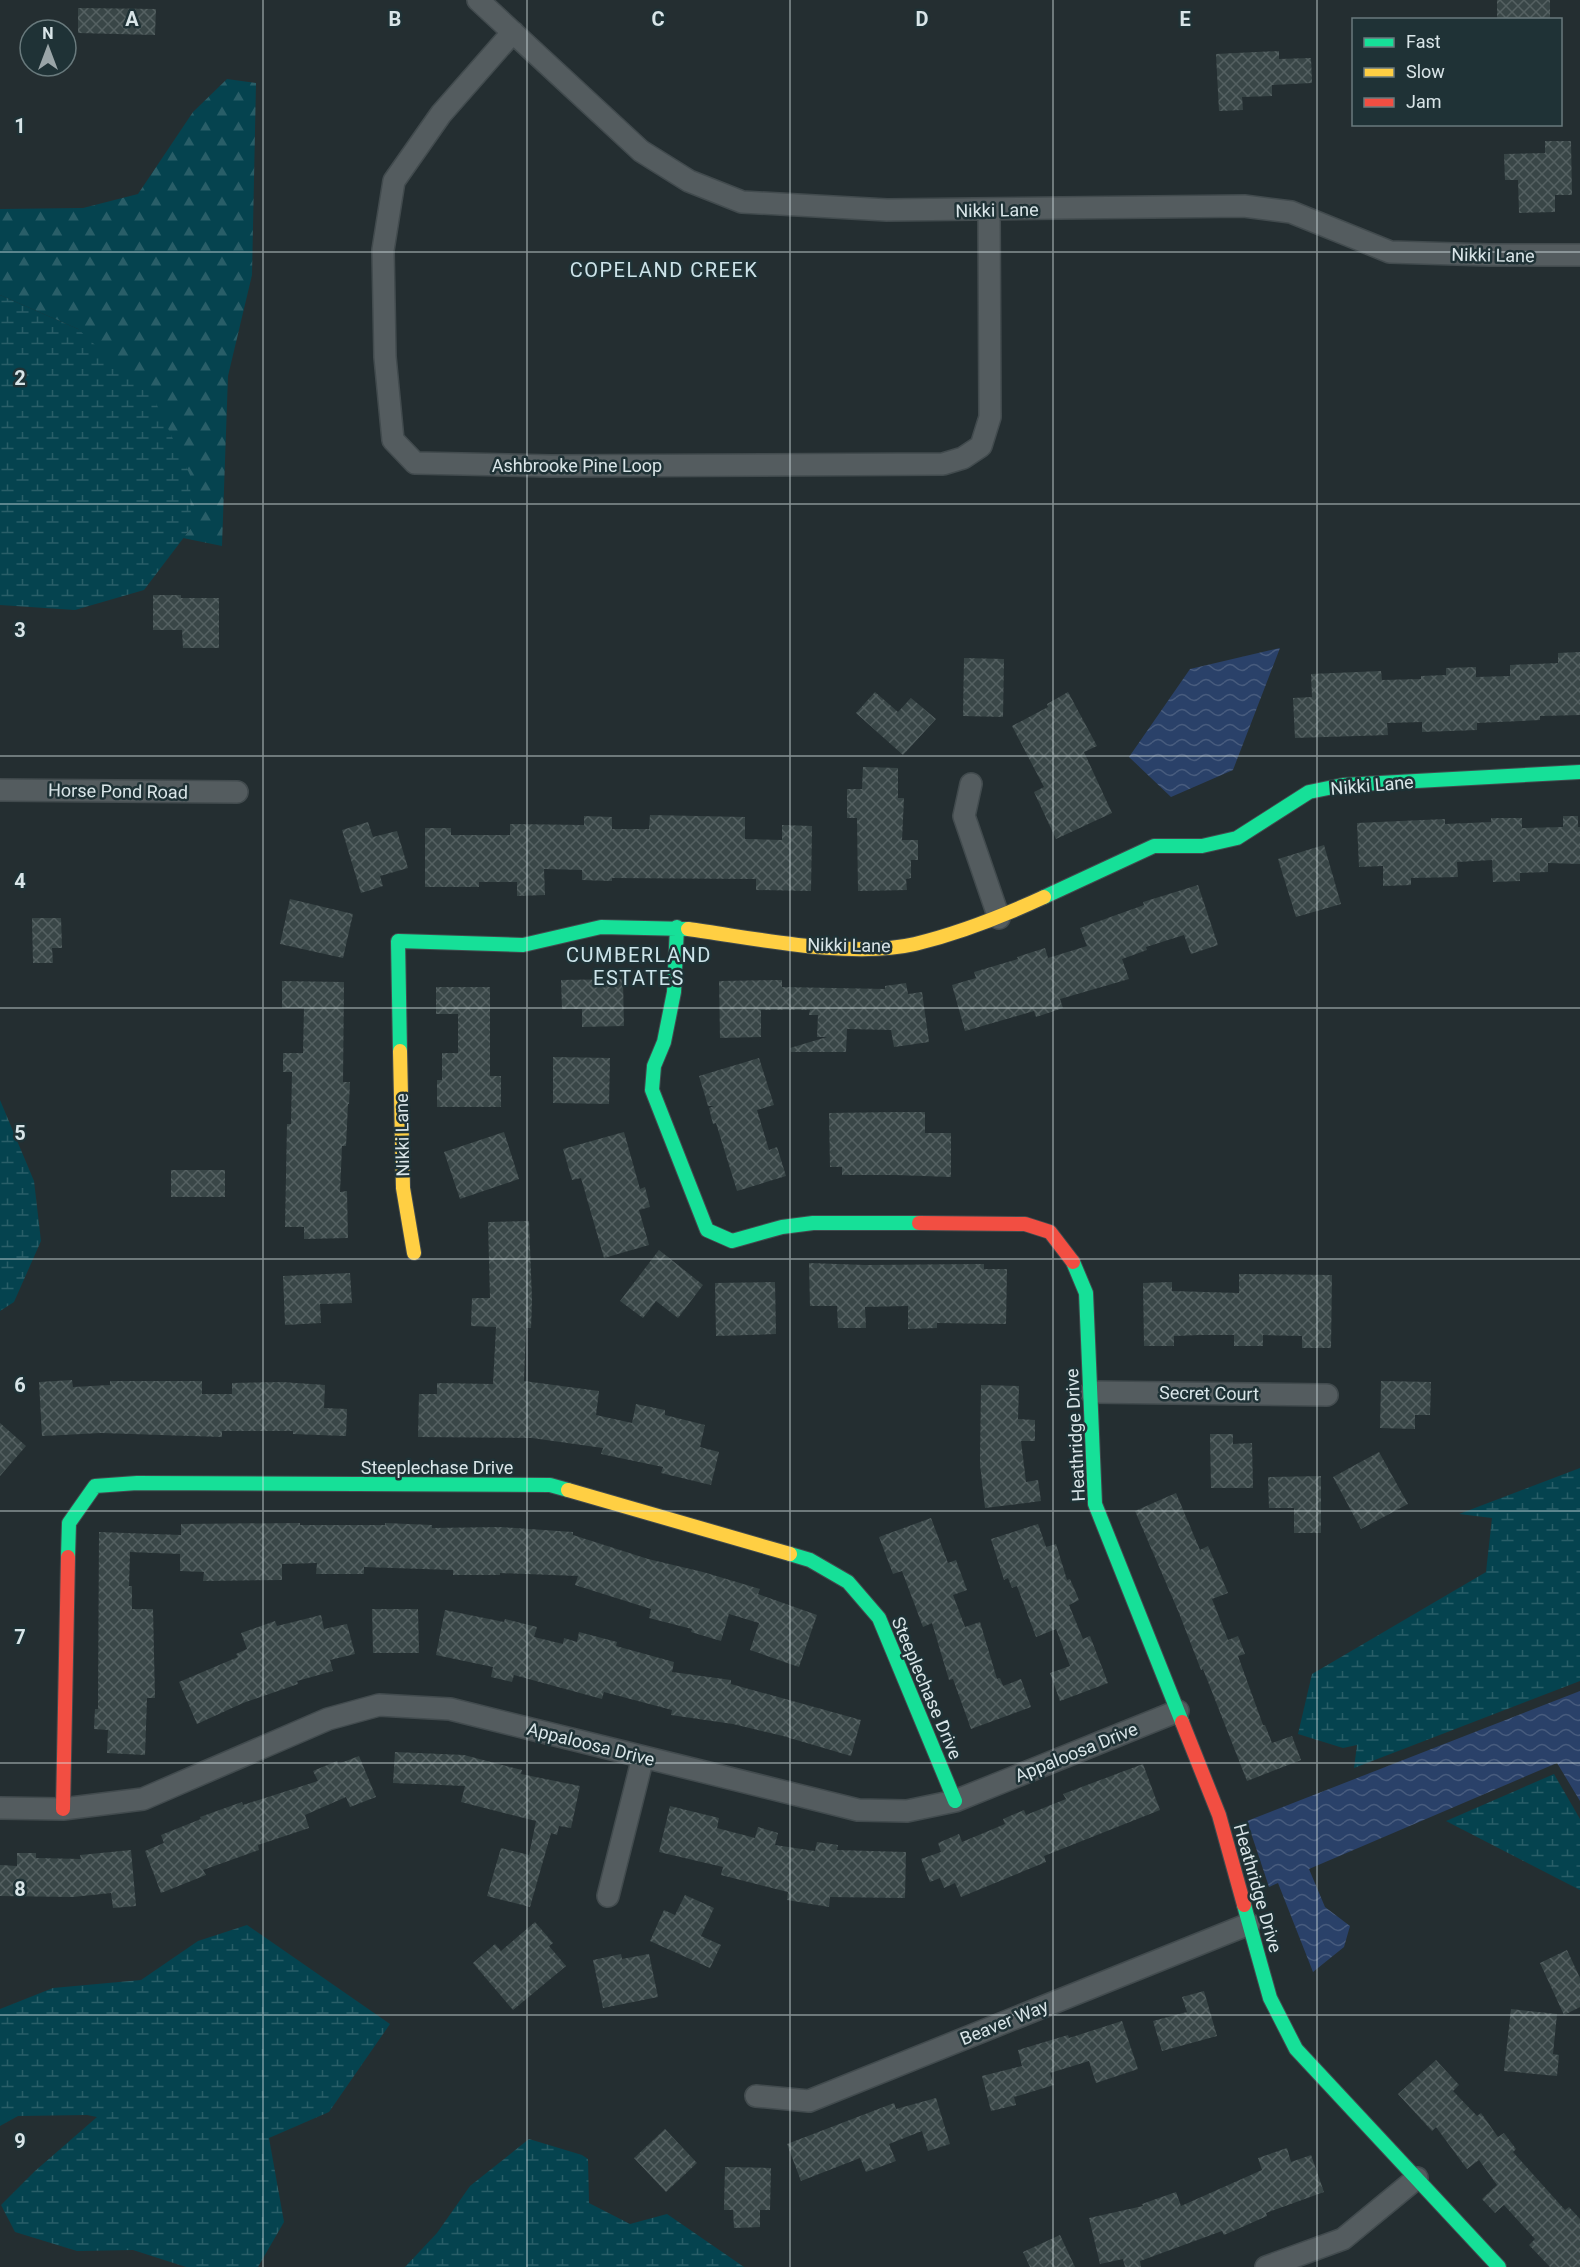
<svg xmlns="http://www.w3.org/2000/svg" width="1580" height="2267" viewBox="0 0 1580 2267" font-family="Roboto,sans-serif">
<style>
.forest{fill:url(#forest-firs)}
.wetland{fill:url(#wetland-marsh)}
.water{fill:url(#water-waves)}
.building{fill:url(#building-cross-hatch)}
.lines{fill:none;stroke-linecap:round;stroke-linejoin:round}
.street-casing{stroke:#424b4e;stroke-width:24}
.fast-casing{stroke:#424b4e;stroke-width:16}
.slow-casing{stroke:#424b4e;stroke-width:16}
.jam-casing{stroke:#424b4e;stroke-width:16}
.street{stroke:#545c5f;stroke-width:21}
.fast{stroke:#16e098;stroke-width:14}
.slow{stroke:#ffcf43;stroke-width:14}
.jam{stroke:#f24e42;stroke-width:14}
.grid{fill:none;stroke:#d9e5e8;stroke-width:1.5;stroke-opacity:0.55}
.labels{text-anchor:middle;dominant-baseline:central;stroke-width:5;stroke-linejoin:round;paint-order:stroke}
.street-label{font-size:18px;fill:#d9e5e8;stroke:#1f3236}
.neighbourhood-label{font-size:20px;letter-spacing:1.5px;fill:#cce3e9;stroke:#1f3236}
.grid-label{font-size:20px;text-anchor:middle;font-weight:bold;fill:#d9e5e8;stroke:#1f3236;stroke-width:5;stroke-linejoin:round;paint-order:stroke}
</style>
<defs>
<pattern id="forest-firs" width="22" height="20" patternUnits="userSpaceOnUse" patternTransform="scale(1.5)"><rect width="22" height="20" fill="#05434f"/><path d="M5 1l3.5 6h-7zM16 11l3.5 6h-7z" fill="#295e68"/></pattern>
<pattern id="wetland-marsh" width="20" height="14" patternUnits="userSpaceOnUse" patternTransform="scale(1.5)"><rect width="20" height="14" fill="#05434f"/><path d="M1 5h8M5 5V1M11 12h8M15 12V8" fill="none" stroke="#295e68"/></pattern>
<pattern id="water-waves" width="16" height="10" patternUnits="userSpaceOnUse" patternTransform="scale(1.5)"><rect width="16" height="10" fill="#2a4169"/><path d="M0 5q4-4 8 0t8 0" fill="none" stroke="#485c7e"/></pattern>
<pattern id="building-cross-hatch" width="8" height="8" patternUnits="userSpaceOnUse" patternTransform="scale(1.5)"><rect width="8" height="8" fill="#394647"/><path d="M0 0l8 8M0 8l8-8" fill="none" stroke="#556162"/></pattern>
</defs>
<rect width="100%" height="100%" fill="#242e31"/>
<!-- forest -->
<path class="forest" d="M227,79L256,83L252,275L228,376L222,546L183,538L191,528L78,329L0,295V209L83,208L138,194L193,112Z"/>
<!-- wetland -->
<path class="wetland" d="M0,295L78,329L155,401L190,475L191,528L144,590L75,610L0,605Z
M0,1100L34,1181L41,1241L14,1302L0,1311Z
M1580,1468V1681L1354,1768L1357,1745L1343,1748L1298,1734L1312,1674L1486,1572L1492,1518L1459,1514Z
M1554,1774L1580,1819V1890L1446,1821Z
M247,1925L390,2024L329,2112L269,2138L284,2222L258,2267H186L133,2250L77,2251L15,2232L1,2205L35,2171L97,2117L87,2115L18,2116L0,2126V2009L53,1988L141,1980L198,1941Z
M529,2139L582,2155L588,2159L589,2203L630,2224L667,2214L744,2267H405L437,2233L470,2186Z"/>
<!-- water -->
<path class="water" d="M1280,648L1233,770L1171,797L1129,757L1190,669Z
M1580,1691V1801L1557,1763L1309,1869L1325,1907L1350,1926L1344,1947L1313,1972L1278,1883L1269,1887L1247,1821Z"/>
<!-- building -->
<path class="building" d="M1497,0H1550V20H1497Z
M78,8L156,9L155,35L78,33Z
M1279,51V59L1311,58L1312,83L1272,85V96L1242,97L1243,110L1219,111L1216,54Z
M1545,141H1571L1572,195H1555V212L1519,213L1518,180H1505L1504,154L1545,153Z
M153,595H181V598H219V648H183L182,630H153Z
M1580,652V715L1540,716V720L1477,723V730L1422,732V722L1387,723L1388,735L1295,738L1293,698L1312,697L1311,674L1381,671L1382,680L1421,679V676L1446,675V668L1476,667V677L1510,676V665L1558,663V653Z
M964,658L1004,659L1003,717L963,716Z
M875,692L898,712L911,698L936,719L903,755L856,713Z
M1068,692L1097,746L1084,752L1112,813L1056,839L1034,792L1044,787L1012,726L1048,707L1047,704Z
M863,767L898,768V798H904L902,840H918V860H911V878L906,879L907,890L858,891L857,818H847V789H862Z
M650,815L745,817V839L782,840V825L812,826L811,891L756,890V879L612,878V881L582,880V870L544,869L545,895L517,896V882H479V887H425V828H451V835H510V824L584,825V816L612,817V829H649Z
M1563,816H1578V827H1580V864L1548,863V872L1520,873V881L1493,882L1492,860L1457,862L1458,877L1411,878V885L1383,886V866L1359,867L1357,823L1445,819V824L1491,822V818H1522V828L1563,827Z
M368,822L373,837L397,831L408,868L380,876L383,886L361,893L342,830Z
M1324,845L1341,904L1296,917L1278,859Z
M1198,885L1218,945L1191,954L1184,935L1146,947L1147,950L1122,959L1129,979L1060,999L1063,1008L1036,1017L1034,1011L965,1031L952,985L976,978L974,972L1018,959L1017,957L1045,948L1048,958L1087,946L1080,928L1144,905L1143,902Z
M290,899L353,914L343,958L280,944Z
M32,918H61L62,948H52L53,963H33Z
M623,979L624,1026L582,1027V1009H562L561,980Z
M782,980V987L885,989V986L906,983L908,994L922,992L929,1042L894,1047L891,1030L847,1029L846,1052H791L790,1048L827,1037H817L818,1015H809L810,1010H761V1037L720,1038L719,981Z
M282,981L344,982L343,1082H350L349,1104H348L346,1146H342L340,1192L347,1191L348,1238L304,1239V1227H285L287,1124H291L292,1072H283V1053H303L304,1008H282Z
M436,987H490V1076H501V1107H437V1080H442V1053H458V1014H436Z
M553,1057L610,1058L609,1104L553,1103Z
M759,1058L774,1105L757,1110L769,1150L777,1147L786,1176L737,1191L716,1123L713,1124L709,1108L714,1106H708L699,1076Z
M897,1112H925V1133H951V1177L896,1175H842V1167H830L829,1113Z
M504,1132L519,1179L460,1199L444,1152Z
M624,1132L640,1189L645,1187L650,1207L639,1210L649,1245L604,1258L581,1178L572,1180L563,1149Z
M171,1170H225V1197H171Z
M529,1221L532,1300L531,1328H526L524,1381L599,1391L596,1415L632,1423L636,1404L665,1410V1415L705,1425L700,1447L719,1452L711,1485L661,1473L663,1467L601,1454L603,1448L532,1438L418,1437L419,1394H437V1383L493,1384L496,1327L471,1326L472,1298H490L488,1222Z
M659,1250L703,1285L678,1318L656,1301L643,1318L620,1301Z
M809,1263L865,1265L984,1264V1269H1007L1006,1324L937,1323V1328L908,1329V1306L865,1307L866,1328H838L837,1306H810Z
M350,1273L352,1303L320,1304L321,1323L285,1325L283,1276Z
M1239,1274L1332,1275L1331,1348H1302V1336L1263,1335V1346H1234V1335H1199L1174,1336V1346H1144L1143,1283L1172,1282V1291L1239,1293Z
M775,1282L776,1334L716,1336L715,1283Z
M72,1380L73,1387L110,1385V1381H202V1394H232V1383L282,1382L325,1385L324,1408L347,1409L346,1436L293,1434V1431H222V1437L101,1433L42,1436L39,1382Z
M1381,1381L1431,1382L1430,1415H1415V1429L1380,1428Z
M981,1385L1019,1386L1018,1419L1035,1420V1441H1021L1026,1482L1038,1480L1041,1501L985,1508L980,1464Z
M0,1423L26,1446L0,1476Z
M1210,1434H1233V1444L1252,1443L1253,1488H1211Z
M1379,1452L1408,1504L1361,1529L1333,1477Z
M1321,1476V1533H1294V1508H1269L1268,1477Z
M1176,1493L1200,1550L1208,1546L1228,1593L1212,1599L1228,1640L1238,1636L1245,1654L1238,1656L1263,1725H1265L1272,1743L1292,1736L1301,1760L1247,1781L1203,1669L1201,1670L1179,1613L1135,1511Z
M931,1518L948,1563L956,1560L967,1590L953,1595L965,1627L980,1622L997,1679L1000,1678L1003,1686L1021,1679L1031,1707L971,1729L953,1679L949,1680L932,1623L923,1627L902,1571L893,1574L879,1537Z
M300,1523V1525H385V1523L432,1525V1528L500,1527L573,1532V1535L648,1559L703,1572L760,1589L758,1594L817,1615L799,1667L750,1650L759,1623L729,1614L721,1641L691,1632L692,1629L649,1618L651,1609L575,1585L578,1576L500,1573V1575H453V1570L364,1567V1574H316L317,1563L282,1564V1580L203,1581L204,1572L180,1571V1554L130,1552L129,1586H132V1609H153L155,1698H147L145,1755L107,1753L108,1730L94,1729L95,1709H98L99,1532L181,1535V1524Z
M1038,1524L1046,1547L1056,1544L1067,1580L1070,1579L1079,1600L1069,1605L1083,1639L1090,1636L1108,1683L1060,1701L1050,1673L1070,1666L1056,1629L1036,1637L1017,1586L1012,1588L1008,1578L1004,1580L991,1539Z
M372,1609H418L419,1653H373Z
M445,1610L504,1622L505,1619L537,1627L534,1637L563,1644L564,1638L577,1642L579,1632L617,1642L616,1646L674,1662L672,1672L731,1680V1684L861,1720L851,1756L783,1736L733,1724L671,1715L672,1710L604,1692L602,1699L514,1675L512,1682L491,1677L493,1667L436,1655Z
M321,1615L324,1629L347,1624L355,1654L330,1660L333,1671L297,1681L298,1684L243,1703L197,1724L179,1682L238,1657L236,1654L247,1649L241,1633L275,1621L277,1626Z
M395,1752L464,1755L522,1770L521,1774L580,1786L571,1828L559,1826L557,1835L551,1833L530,1907L487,1896L501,1848L529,1855L536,1821L461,1802L465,1786L393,1783Z
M359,1756L376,1797L350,1807L346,1797L305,1815L309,1828L258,1845L259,1850L203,1870L206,1875L161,1893L145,1851L164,1843L161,1835L201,1819L200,1817L242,1802L243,1805L318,1781L313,1771L337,1761L338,1764Z
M1143,1764L1160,1810L1044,1856L1046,1862L961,1897L955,1883L944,1888L940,1878L930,1882L921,1859L941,1852L938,1843L959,1834L962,1842L1005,1824L1003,1819L1024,1810L1026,1815L1066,1799L1063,1794Z
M670,1806L719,1818L717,1828L755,1838L758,1827L778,1833L775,1845L815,1851L817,1842L838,1845L837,1850L906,1852L905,1898L830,1897L829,1907L787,1900L788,1892L721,1875L723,1867L659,1852Z
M131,1850L136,1906L113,1908L111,1893L73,1897L0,1896V1865L17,1866V1853H36V1858L81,1859L80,1855Z
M685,1895L714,1908L701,1936L721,1945L710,1968L650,1941L664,1910L675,1915Z
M535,1922L553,1943L549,1946L566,1966L513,2010L473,1963L495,1944L501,1951Z
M1567,1950L1580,1978V2007L1564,2015L1540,1963Z
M621,1954L622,1959L649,1954L658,1997L603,2008L593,1960Z
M1204,1991L1217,2036L1162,2051L1153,2021L1187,2012L1182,1997Z
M1511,2009L1557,2014L1553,2054L1559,2055L1557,2076L1504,2071Z
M1122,2021L1138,2069L1096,2083L1089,2061L1050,2073L1054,2085L1014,2097L1016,2105L991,2111L982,2076L1022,2066L1018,2050L1068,2035L1069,2038Z
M1436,2060L1459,2085L1453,2091L1477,2116L1481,2113L1498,2137L1504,2133L1516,2149L1513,2152L1565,2210L1569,2207L1580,2219V2267H1550L1529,2245L1535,2239L1504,2205L1495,2213L1482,2199L1497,2185L1479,2160L1467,2169L1436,2127L1432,2131L1398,2094Z
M936,2098L950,2144L928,2151L922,2131L889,2144L896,2161L866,2172L860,2158L801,2181L787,2144L894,2103L896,2109Z
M665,2129L697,2163L666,2192L634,2158Z
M1287,2148L1291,2162L1311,2155L1324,2192L1266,2213L1267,2216L1224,2235L1222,2231L1140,2261L1141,2267H1125L1123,2259L1100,2264L1089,2218L1143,2206L1142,2204L1176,2192L1181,2206L1262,2170L1258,2158Z
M725,2167L771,2168L770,2210H760V2227L734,2228L733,2210H724Z
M1060,2235L1075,2267H1030L1023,2252Z"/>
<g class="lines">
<!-- street casing -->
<g class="street-casing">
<path id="street" d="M478,0L641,151L689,181L742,202L887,210L1244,206L1291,212L1390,252L1489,255H1580
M513,32L441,114L394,181L383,250L385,357L393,440L415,463L551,466L943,464L963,458L981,446L990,417L989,210
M971,784L964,816L999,918
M0,790L237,792
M1091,1392L1327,1395
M0,1808L63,1809L143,1799L328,1719L379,1705L450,1709L858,1810L907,1811L955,1801L1178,1711
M608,1896L643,1757
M756,2096L809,2101L1249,1924
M1266,2267L1343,2239L1417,2178"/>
</g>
<!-- fast casing -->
<g class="fast-casing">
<path id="fast" d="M1044,897L1154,846H1202L1237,838L1309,792L1343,785L1580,772
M677,927L674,992L664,1042L654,1066L652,1090L707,1230L732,1241L782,1227L813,1223H919
M400,1051L398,941L523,945L601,927L688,929
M1073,1262L1086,1293L1095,1504L1182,1722
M790,1554L810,1560L848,1582L879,1618L955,1801
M68,1557L69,1523L95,1486L137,1483L550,1485L568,1490
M1244,1905L1270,1998L1296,2049L1499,2267"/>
</g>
<!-- slow casing -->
<g class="slow-casing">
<path id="slow" d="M688,929C755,938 850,959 915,944C960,933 1003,916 1044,897
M400,1051L403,1188L414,1253
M568,1490L790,1554"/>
</g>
<!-- jam casing -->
<g class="jam-casing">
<path id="jam" d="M919,1223L1025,1224L1050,1232L1073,1262
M1182,1722L1219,1815L1244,1905
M63,1809L68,1557"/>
</g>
<!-- street -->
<use href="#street" class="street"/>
<!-- fast -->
<use href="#fast" class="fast"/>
<!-- slow -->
<use href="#slow" class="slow"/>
<!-- jam -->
<use href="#jam" class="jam"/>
</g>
<!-- grid -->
<path class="grid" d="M263,0V2267M527,0V2267M790,0V2267M1053,0V2267M1317,0V2267M0,252H1580M0,504H1580M0,756H1580M0,1008H1580M0,1259H1580M0,1511H1580M0,1763H1580M0,2015H1580"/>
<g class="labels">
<!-- street labels -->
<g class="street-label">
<text transform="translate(997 210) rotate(-1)">Nikki Lane</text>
<text transform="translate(1493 255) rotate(1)">Nikki Lane</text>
<text x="577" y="465">Ashbrooke Pine Loop</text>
<text transform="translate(1372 785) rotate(-5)">Nikki Lane</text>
<text transform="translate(118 791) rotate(1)">Horse Pond Road</text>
<text transform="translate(849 945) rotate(1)">Nikki Lane</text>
<text transform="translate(402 1135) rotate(-91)">Nikki Lane</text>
<text transform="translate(1209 1393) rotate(1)">Secret Court</text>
<text transform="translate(1075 1435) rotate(-93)">Heathridge Drive</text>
<text x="437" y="1467">Steeplechase Drive</text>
<text transform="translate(927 1688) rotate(67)">Steeplechase Drive</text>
<text transform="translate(591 1744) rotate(14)">Appaloosa Drive</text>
<text transform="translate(1076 1752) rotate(-22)">Appaloosa Drive</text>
<text transform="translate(1258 1888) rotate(74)">Heathridge Drive</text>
<text transform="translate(1004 2022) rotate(-22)">Beaver Way</text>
</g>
<!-- neighbourhood labels -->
<g class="neighbourhood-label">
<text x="664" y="270">COPELAND CREEK</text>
<text x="639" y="955">CUMBERLAND<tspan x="639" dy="23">ESTATES</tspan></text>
</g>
</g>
<g class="grid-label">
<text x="132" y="26">A</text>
<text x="395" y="26">B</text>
<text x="658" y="26">C</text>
<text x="922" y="26">D</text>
<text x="1185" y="26">E</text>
<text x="20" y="133">1</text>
<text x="20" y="385">2</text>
<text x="20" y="637">3</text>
<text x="20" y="888">4</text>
<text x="20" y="1140">5</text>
<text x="20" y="1392">6</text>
<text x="20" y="1644">7</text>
<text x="20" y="1896">8</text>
<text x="20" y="2148">9</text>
</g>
<!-- legend -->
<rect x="1352" y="18" width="210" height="108" fill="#1f3236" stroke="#697a7d" stroke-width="1.5"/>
<rect x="1364" y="38" width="30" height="9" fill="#16e098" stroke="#697a7d" stroke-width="1.5"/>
<text x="1406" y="48" font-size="18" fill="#d9e5e8">Fast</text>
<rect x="1364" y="68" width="30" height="9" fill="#ffcf43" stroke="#697a7d" stroke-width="1.5"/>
<text x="1406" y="78" font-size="18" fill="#d9e5e8">Slow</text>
<rect x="1364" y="98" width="30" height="9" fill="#f24e42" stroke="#697a7d" stroke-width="1.5"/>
<text x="1406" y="108" font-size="18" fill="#d9e5e8">Jam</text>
<!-- north arrow -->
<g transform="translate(48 48)"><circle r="28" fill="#1f3236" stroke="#697a7d" stroke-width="1.5"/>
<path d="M0-4.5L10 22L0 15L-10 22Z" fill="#9aa5a8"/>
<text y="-9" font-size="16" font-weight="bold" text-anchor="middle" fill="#d9e5e8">N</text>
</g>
</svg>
